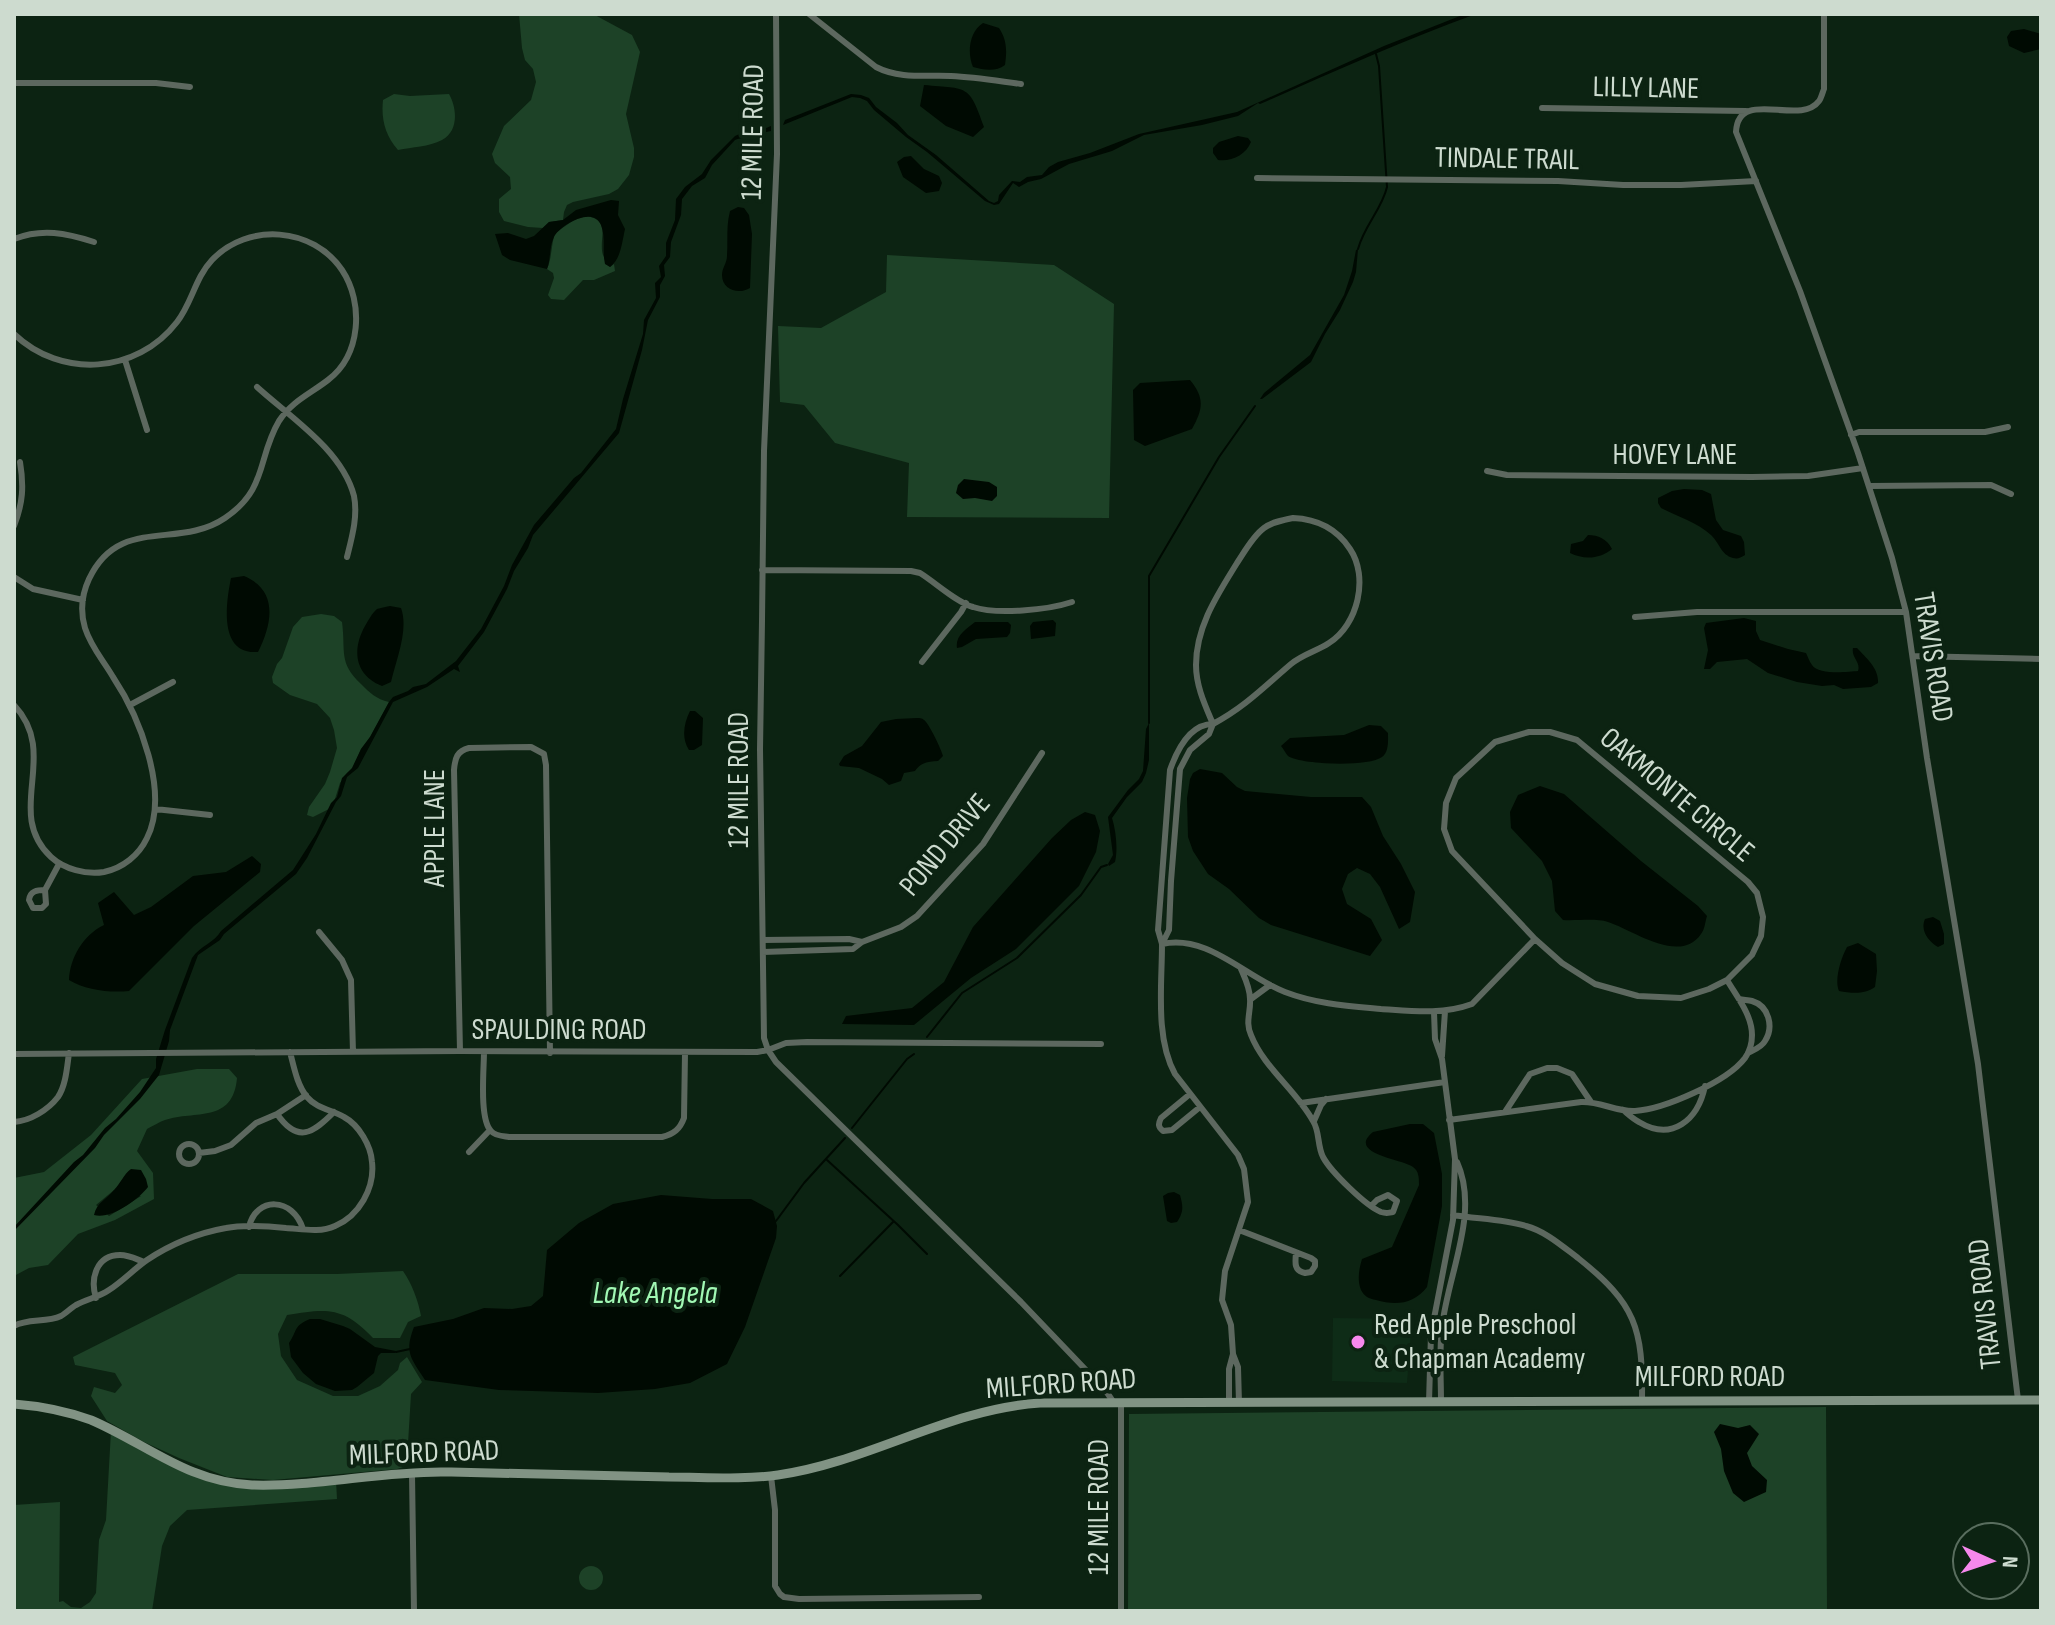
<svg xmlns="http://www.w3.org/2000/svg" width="2055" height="1625" viewBox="0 0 2055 1625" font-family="'Sofia Sans Condensed',sans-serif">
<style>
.built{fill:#0e2c17}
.green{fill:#1d4227;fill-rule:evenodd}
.water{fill:#000a02}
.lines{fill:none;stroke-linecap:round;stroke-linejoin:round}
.stream{stroke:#000a02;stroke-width:2}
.street{stroke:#5d685f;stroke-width:6}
.secondary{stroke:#819384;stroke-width:9}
.poi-dot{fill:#f688ed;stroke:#0c2312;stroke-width:3}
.labels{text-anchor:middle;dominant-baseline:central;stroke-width:8;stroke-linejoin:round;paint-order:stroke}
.street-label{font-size:30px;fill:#cddbcf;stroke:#0c2312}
.poi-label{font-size:30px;fill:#cddbcf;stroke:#0c2312;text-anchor:start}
.water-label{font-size:32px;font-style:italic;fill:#a1f8b4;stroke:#0c2312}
</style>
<rect width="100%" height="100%" fill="#0c2312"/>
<!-- built -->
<path class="built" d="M1333,1318L1412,1319L1407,1383L1332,1381Z"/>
<!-- green -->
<path class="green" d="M519,14H593L632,35L640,52L626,114L634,148V157L629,175L618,189L609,194L573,202L567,205L564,212L563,220L549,222L543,228L528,227L504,221L499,212V199L511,189L510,177L495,163L492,154L504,126L531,100L536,82L533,69L525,60L522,48Z
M394,94L410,96L449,94C457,108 459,131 442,140C429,147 412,147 398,150C385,135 381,119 383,100Z
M587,216C612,221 598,239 603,255C604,259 608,263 610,267L614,264L615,271L594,280H583L564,300L551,299L548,295L554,278L553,273L547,269C552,258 551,245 555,233L574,220Z
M887,255L1054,265L1114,304L1109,518L907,517L909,463L835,443L804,405L780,402L778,326L821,328L886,292Z
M321,614L334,616L342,622C346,652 338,662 361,684C370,693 376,699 389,702L370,737L361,749L353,768L347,773L340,783L335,799L329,809L313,817L307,815L309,807L325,784L330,772L337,748L334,730L330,718L317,704L290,695L273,683L272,677L277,664L282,658L293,627L302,617Z
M197,1069H229L237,1078C233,1124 195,1110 165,1120C159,1122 153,1126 147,1129L137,1151L153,1173L154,1199L115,1220L78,1234L48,1265L29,1268L14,1276V1178L44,1172L91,1135L142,1079ZM114,1190L141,1196L109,1216L96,1205Z
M403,1271C412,1284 418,1300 421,1316L408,1322L400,1338H373C344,1307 328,1308 287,1315L278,1334L281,1356L297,1380L333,1396H358L380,1386L398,1370L400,1363L407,1357L422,1382L411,1394L407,1460L403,1467L397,1469L273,1480L227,1477L179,1458L144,1442L107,1421L91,1396L94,1387L115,1393L122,1385L115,1373L75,1365L73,1357L238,1274H337Z
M1826,1407L1827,1611H1128L1129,1414Z
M111,1431L186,1470L230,1483L336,1480L337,1499L187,1510L170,1526L162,1546L152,1611H14V1505L60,1502L59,1602L63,1601L71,1607L81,1608L90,1602L96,1593L99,1540L106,1520Z
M579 1578a12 12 0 1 1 24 0a12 12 0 1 1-24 0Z"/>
<!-- water -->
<path class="water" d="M1465,14H1476C1402,41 1331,73 1260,104L1258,103L1238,116L1202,125L1144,135L1112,151L1069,164L1041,179L1028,182L1019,187L1013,183L999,204L994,205L985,201L927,152L906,137L874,110L867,101L860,98L852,97L783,125L785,120L851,94L861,95L869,98L876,107L897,123L908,135L936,155L989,201L994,203L998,201L999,195L1012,181L1020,182L1027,177L1042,175L1049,167L1058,162L1090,153L1139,134L1237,112L1384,46Z
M983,23L999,28C1007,40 1007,51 1005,65C996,72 984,70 973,67C967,53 969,32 983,23Z
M2024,29L2041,34V49L2024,53L2009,46L2007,37L2011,31Z
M924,85C968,89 969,84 984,127L973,137L946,126L920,106Z
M771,126V131C763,132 758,136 751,138C744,140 742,137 735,140L712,165L705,178L692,186L682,199L681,215L671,242L670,257L664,265L665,276L660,285V297L648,320L642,350L619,433L533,535L528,548L514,571L507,589L484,632L458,666L460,672L454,669L427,687L393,702L358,768L347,777L341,796L336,802L307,858L296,874L224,934L220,940L198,955L170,1030L169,1041L159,1075L140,1099L104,1135L95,1148L14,1231V1227L74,1162L83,1155L105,1128L116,1119L140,1092L156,1068V1059L165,1030L192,958C200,946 215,942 221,931L293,870L316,834L331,803L337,797L342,778L352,768L361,749L370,737L389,702L393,697L408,691L413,687L426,684L456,661L481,629L504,586L512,565L534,525L574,478L581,473L616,429L623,399L643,334L644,320L656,298L655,283L661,277L659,266L666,256V243L675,220L676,199L685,187L702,174L711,160L735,136L744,132L754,133Z
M1238,136L1248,138L1251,142C1246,155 1231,162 1218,160L1213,153V148L1219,142Z
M911,156L924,169L939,176L942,183L939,191L926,193L903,177L897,162L904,157Z
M611,200L619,201L618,215L625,229C622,242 621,259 610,267L605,264C602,251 606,238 601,225C593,205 559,226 554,237C549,247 551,259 547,269L510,260L502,255L495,234L508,233L526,239L534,236L549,222L563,220L576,210Z
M738,207L744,208L749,215L752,234L750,288C739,295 722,290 722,275C722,268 727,263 727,256C728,240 726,226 730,211Z
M1358,249L1356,272L1353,282L1340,310L1325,334L1311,362L1262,399H1260L1264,393L1310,355L1344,295L1352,271L1356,250Z
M1190,380C1205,398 1203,409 1192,429L1145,446L1134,440L1133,390L1140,383Z
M964,479L989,482L997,487V496L992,501L975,498L963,499L956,493L958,485Z
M1684,489L1702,490L1711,494L1716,520L1723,530L1741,536L1744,542L1745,555C1740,558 1738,559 1733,558C1721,555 1719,542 1711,535C1698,523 1677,516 1661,508L1658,503V498L1672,491Z
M1588,535C1598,535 1607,539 1612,549C1600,559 1584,560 1570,553L1571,544L1583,541Z
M244,576C279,591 272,624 258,652C218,655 226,603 231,578Z
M390,606L401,608C409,630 396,660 391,682L382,686C354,675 352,649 365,626C368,621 372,613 377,609C378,609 388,606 390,606Z
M1744,618L1756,621V631L1760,640L1788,649L1806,653C1808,657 1809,661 1812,665C1818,675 1847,672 1858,671C1861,662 1851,658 1853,648H1857C1866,658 1879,668 1878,683L1871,687L1843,689L1834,685L1822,686L1797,682L1768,673L1747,659L1717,662L1710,669H1704L1708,650L1704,628L1706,623Z
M1053,620L1056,623L1055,636L1031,639L1030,626L1033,622Z
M975,622H1008L1011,625L1010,633L1007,637L976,639L962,647L957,648C955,636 966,629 975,622Z
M690,711H695L703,718L702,745L694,750H689C681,738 684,723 690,711Z
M917,718C919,718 922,718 924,720C929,723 942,751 943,756L938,761C929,761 920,763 915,771L904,773L901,781L889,785L882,779L859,768L840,766L839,764L844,756L862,746L881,722L896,719Z
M1149,723V760L1146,773L1142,782L1127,797L1112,818C1116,831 1118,849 1115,862L1109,866L1108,864L1113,855L1108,817L1128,790L1139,779L1143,771L1146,729Z
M1369,725L1381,726L1388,733C1388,741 1389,752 1382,757C1369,767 1302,765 1288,756C1287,755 1282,747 1281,746L1290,738L1344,735Z
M1200,769L1222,773L1237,787L1245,791L1311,797H1362L1371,807L1383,836L1401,864L1415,892L1410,922L1399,929L1380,887L1370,874L1357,868L1348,874L1342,889L1347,904L1371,919L1382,940L1370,956L1271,925L1259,918L1229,889L1208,874L1193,851L1188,837L1187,798L1190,779L1193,773Z
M1540,786L1564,794L1641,861L1698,906L1707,916C1705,922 1705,929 1701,934C1680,965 1633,930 1608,922C1596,918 1576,921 1563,920L1555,911L1552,881L1542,861L1511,828L1510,812L1518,795Z
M1085,812L1095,815L1100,831L1096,852L1079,886L1016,949L971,978L914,1025L842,1024L846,1016L912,1008L944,982L973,927L1052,838L1071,820Z
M252,856L261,864L260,872L194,926L129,991C110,993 85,990 69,980C70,958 83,935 104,925L98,903L114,892L134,915L151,907L193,876L226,872Z
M1933,917L1940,921L1944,934V944L1938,947C1928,941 1920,930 1925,919Z
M1858,943L1876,954L1877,971L1875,987C1864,995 1851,993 1839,991C1834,980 1841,958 1847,947Z
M1410,1124H1423L1434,1133L1442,1174V1206L1427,1287C1414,1304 1396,1306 1376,1300C1369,1299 1364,1296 1361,1290C1357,1280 1359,1269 1362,1259L1392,1247L1419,1185C1419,1178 1419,1171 1413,1167C1403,1159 1346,1154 1373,1132Z
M131,1169L141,1170L146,1179L148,1187C138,1200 110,1220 94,1215C97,1202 106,1200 114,1190C121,1183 123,1175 131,1169Z
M1174,1192L1180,1195C1183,1206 1184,1212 1177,1222L1171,1223L1167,1221L1163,1196L1168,1193Z
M661,1195L712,1199H751L773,1211L777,1226L776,1238L745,1327L727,1364L690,1383L655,1389L598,1393L499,1390L425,1380C411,1358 404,1353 414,1327L453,1319L484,1308L512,1309L531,1306L543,1296L547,1250L579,1223L613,1204Z
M310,1319H320L343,1326L350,1329L375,1347L396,1351L395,1353H381L378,1356L374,1373L357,1387L352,1390L335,1391L316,1384L303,1373L291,1357L289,1343C298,1330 293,1326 310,1319Z
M1720,1424L1738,1428L1750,1425L1759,1434L1747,1453L1752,1466L1767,1480L1766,1492L1744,1502L1733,1493L1724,1471L1721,1449L1714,1432Z"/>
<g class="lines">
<!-- stream -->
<path class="stream" d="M1358,249C1364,226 1382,209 1387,187L1379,66L1376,54
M1149,723V576L1219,457L1255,406
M927,1037L962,993L1017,958L1081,895L1101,867L1107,865
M852,1128L907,1059L914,1054
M827,1160L898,1225L927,1254
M776,1221L804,1183L845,1138
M840,1276L893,1222
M396,1352L410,1349"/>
<!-- street -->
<path class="street" d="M776,14L777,154L764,451L762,621L760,749L764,1038L768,1050L776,1062L1021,1302L1106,1391L1114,1403
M809,14L876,67C899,79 926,75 951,76C975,77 998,81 1021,84
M1824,14V89C1823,91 1821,99 1819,101C1800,127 1738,87 1736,132L1800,291L1858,453L1892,558L1906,612L1927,758L1978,1064L2018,1400
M14,83H156L190,87
M1542,108L1746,111
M1257,178L1558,181L1623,185H1681L1756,181
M14,239C42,228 66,233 94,242
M14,334C61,379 137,374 177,322C192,303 195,278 212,260C248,222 313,227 342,270C364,303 361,355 328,380C310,394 292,401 279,421C257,458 268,489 225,518C178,550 119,515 89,579C82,594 80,611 85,628C91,647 103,660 113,677C139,716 170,792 147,838C139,855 123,868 104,872C86,875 64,869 51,857C3,812 61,755 14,705
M125,360L147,430
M257,387C290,417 342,450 354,496C358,516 352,537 347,557
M1851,435L1859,432H1985L2008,427
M1487,471L1507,475L1752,477L1808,476L1863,468
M1869,486L1991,485L2011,494
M1293,518C1317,519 1337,529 1350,549C1369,577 1358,625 1329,643C1317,651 1303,654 1291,664C1265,686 1245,707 1213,724C1205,705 1196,686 1196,665C1196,626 1218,594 1237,563C1245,551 1253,536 1264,528C1272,522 1283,520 1293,518Z
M14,526C23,503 24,486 20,462
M762,570L911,571L920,573C936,583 956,602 973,607C997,615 1048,610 1072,602
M14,577L33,589L83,600
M1635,617L1697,612H1906
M1913,656L2041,659
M922,662L961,612L966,603
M130,705L173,682
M1529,732H1550L1577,740L1748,882L1757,893L1763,917L1761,936L1752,955L1727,980L1709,989L1681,998L1638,996L1595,984L1562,963L1535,939L1452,851L1444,829L1446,803L1456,778L1495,742Z
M155,809L210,815
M45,890L46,904L42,908H33L29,900C30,891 37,890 45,890Z
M45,890L59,864
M319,932L342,960L351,980L353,1052
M763,940L849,939L862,942
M1162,944L1169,930L1171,881L1180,769L1190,750L1209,734L1213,724C1190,724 1177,750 1170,770L1158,930L1162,944C1162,985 1155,1038 1175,1074L1238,1155L1244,1169L1248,1202L1225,1271L1222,1300L1231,1325L1233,1354L1238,1367L1239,1403
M1162,944C1208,934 1244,976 1285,992C1316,1004 1348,1006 1381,1009C1412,1011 1442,1015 1472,1004L1535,939
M763,952L853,949L862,942L901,927L917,916L983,844L1042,753
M1241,969C1245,978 1250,988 1250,999C1251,1012 1245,1022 1251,1035C1264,1068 1296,1090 1313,1121C1320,1132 1317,1145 1323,1157C1331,1172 1366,1206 1381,1212C1387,1214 1387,1213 1393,1212L1397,1201L1388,1195L1377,1200L1372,1205
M1251,999L1270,985
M1739,999C1743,1000 1748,1000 1752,1001C1769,1006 1774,1027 1765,1041C1762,1047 1754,1050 1748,1053
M460,1051L454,770C455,758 457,751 469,748L531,747L544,754L546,765L550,1053
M484,1052C484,1069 479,1119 491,1131C495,1136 503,1136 509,1137H662C674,1134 680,1129 684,1118L685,1053
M14,1054L460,1051L757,1052L768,1050L786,1043L807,1042L1101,1044
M1442,1056L1445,1011
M1190,1094L1161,1118C1158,1124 1158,1127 1163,1131L1172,1130L1200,1107
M1301,1103L1445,1082
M1623,1110C1628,1114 1633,1119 1639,1122C1672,1142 1698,1120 1705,1086
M1505,1112L1530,1074L1547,1068H1557L1572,1074L1591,1102
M277,1114C298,1144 313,1133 334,1112
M1449,1120L1581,1102C1600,1101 1616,1112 1635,1111C1664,1109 1727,1082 1745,1058C1750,1051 1752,1044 1752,1035C1752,1015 1737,997 1727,980
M1314,1121L1321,1105L1326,1099
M14,1122C30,1121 48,1110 58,1097C66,1085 67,1067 69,1053
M179 1154a10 10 0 1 1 20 0a10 10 0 1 1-20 0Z
M469,1152L490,1130
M199,1153L215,1151L231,1145L256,1123L277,1114L306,1095
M1453,1215C1477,1219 1503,1219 1526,1226C1545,1231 1562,1246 1578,1258C1636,1304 1643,1328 1642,1400
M249,1227C256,1196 293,1197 303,1229
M1239,1230L1311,1258L1315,1261V1266L1311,1272L1305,1273C1294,1271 1295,1263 1296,1253
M96,1298C90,1279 96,1255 120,1255C129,1255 136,1259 144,1262
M14,1326C28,1318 46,1323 61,1316C66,1313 71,1308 76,1305C87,1299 99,1297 109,1290C123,1281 134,1269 147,1260C171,1244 198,1233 226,1228C245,1224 267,1226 286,1228C302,1229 320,1233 335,1226C359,1216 375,1188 372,1162C371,1146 359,1125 344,1117C332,1110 316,1108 307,1097C297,1085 294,1067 290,1052
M1229,1402V1369L1233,1354
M1429,1402L1431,1334L1453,1220L1455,1159L1442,1059L1435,1039L1434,1012
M1441,1402C1441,1377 1439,1351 1442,1327C1448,1273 1480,1213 1457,1162
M412,1474L414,1611
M771,1476L775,1510V1586L780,1594L784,1597L799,1599L979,1597
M1121,1611V1403"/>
<!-- secondary -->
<path class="secondary" d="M14,1404C40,1406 66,1411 91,1420C147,1444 187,1482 252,1485C317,1487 381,1471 445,1472C520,1473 595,1476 669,1477C705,1477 742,1480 778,1475C869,1462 948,1409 1040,1403L2041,1400"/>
</g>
<!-- markers -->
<circle class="poi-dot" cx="1358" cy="1342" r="8"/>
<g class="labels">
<!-- street labels -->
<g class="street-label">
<text transform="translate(1646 88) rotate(1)">LILLY LANE</text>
<text transform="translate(753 132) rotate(-89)">12 MILE ROAD</text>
<text transform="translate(1507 159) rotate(1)">TINDALE TRAIL</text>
<text x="1675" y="455">HOVEY LANE</text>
<text transform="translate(1933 657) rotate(81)">TRAVIS ROAD</text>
<text transform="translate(739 780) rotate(-90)">12 MILE ROAD</text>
<text transform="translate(1677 795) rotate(40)">OAKMONTE CIRCLE</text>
<text transform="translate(435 828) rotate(-90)">APPLE LANE</text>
<text transform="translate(945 845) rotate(-50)">POND DRIVE</text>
<text x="559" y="1030">SPAULDING ROAD</text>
<text transform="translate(1985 1304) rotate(-96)">TRAVIS ROAD</text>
<text x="1710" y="1377">MILFORD ROAD</text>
<text transform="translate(1061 1384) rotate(-4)">MILFORD ROAD</text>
<text transform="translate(424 1453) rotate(-2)">MILFORD ROAD</text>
<text transform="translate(1099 1507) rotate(-90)">12 MILE ROAD</text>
</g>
<!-- poi labels -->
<g class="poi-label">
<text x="1374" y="1325">Red Apple Preschool<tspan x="1374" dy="34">&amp; Chapman Academy</tspan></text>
</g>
<!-- water labels -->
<g class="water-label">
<text x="655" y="1293">Lake Angela</text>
</g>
</g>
<!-- border -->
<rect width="2055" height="1625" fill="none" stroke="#cddbcf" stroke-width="32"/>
<!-- north arrow -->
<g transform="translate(1991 1561) rotate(93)"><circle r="38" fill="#0c2312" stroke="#596d5e" stroke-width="2"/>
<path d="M0-6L14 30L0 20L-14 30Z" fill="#f688ed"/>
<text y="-12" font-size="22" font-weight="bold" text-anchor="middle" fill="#cddbcf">N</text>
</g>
</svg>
